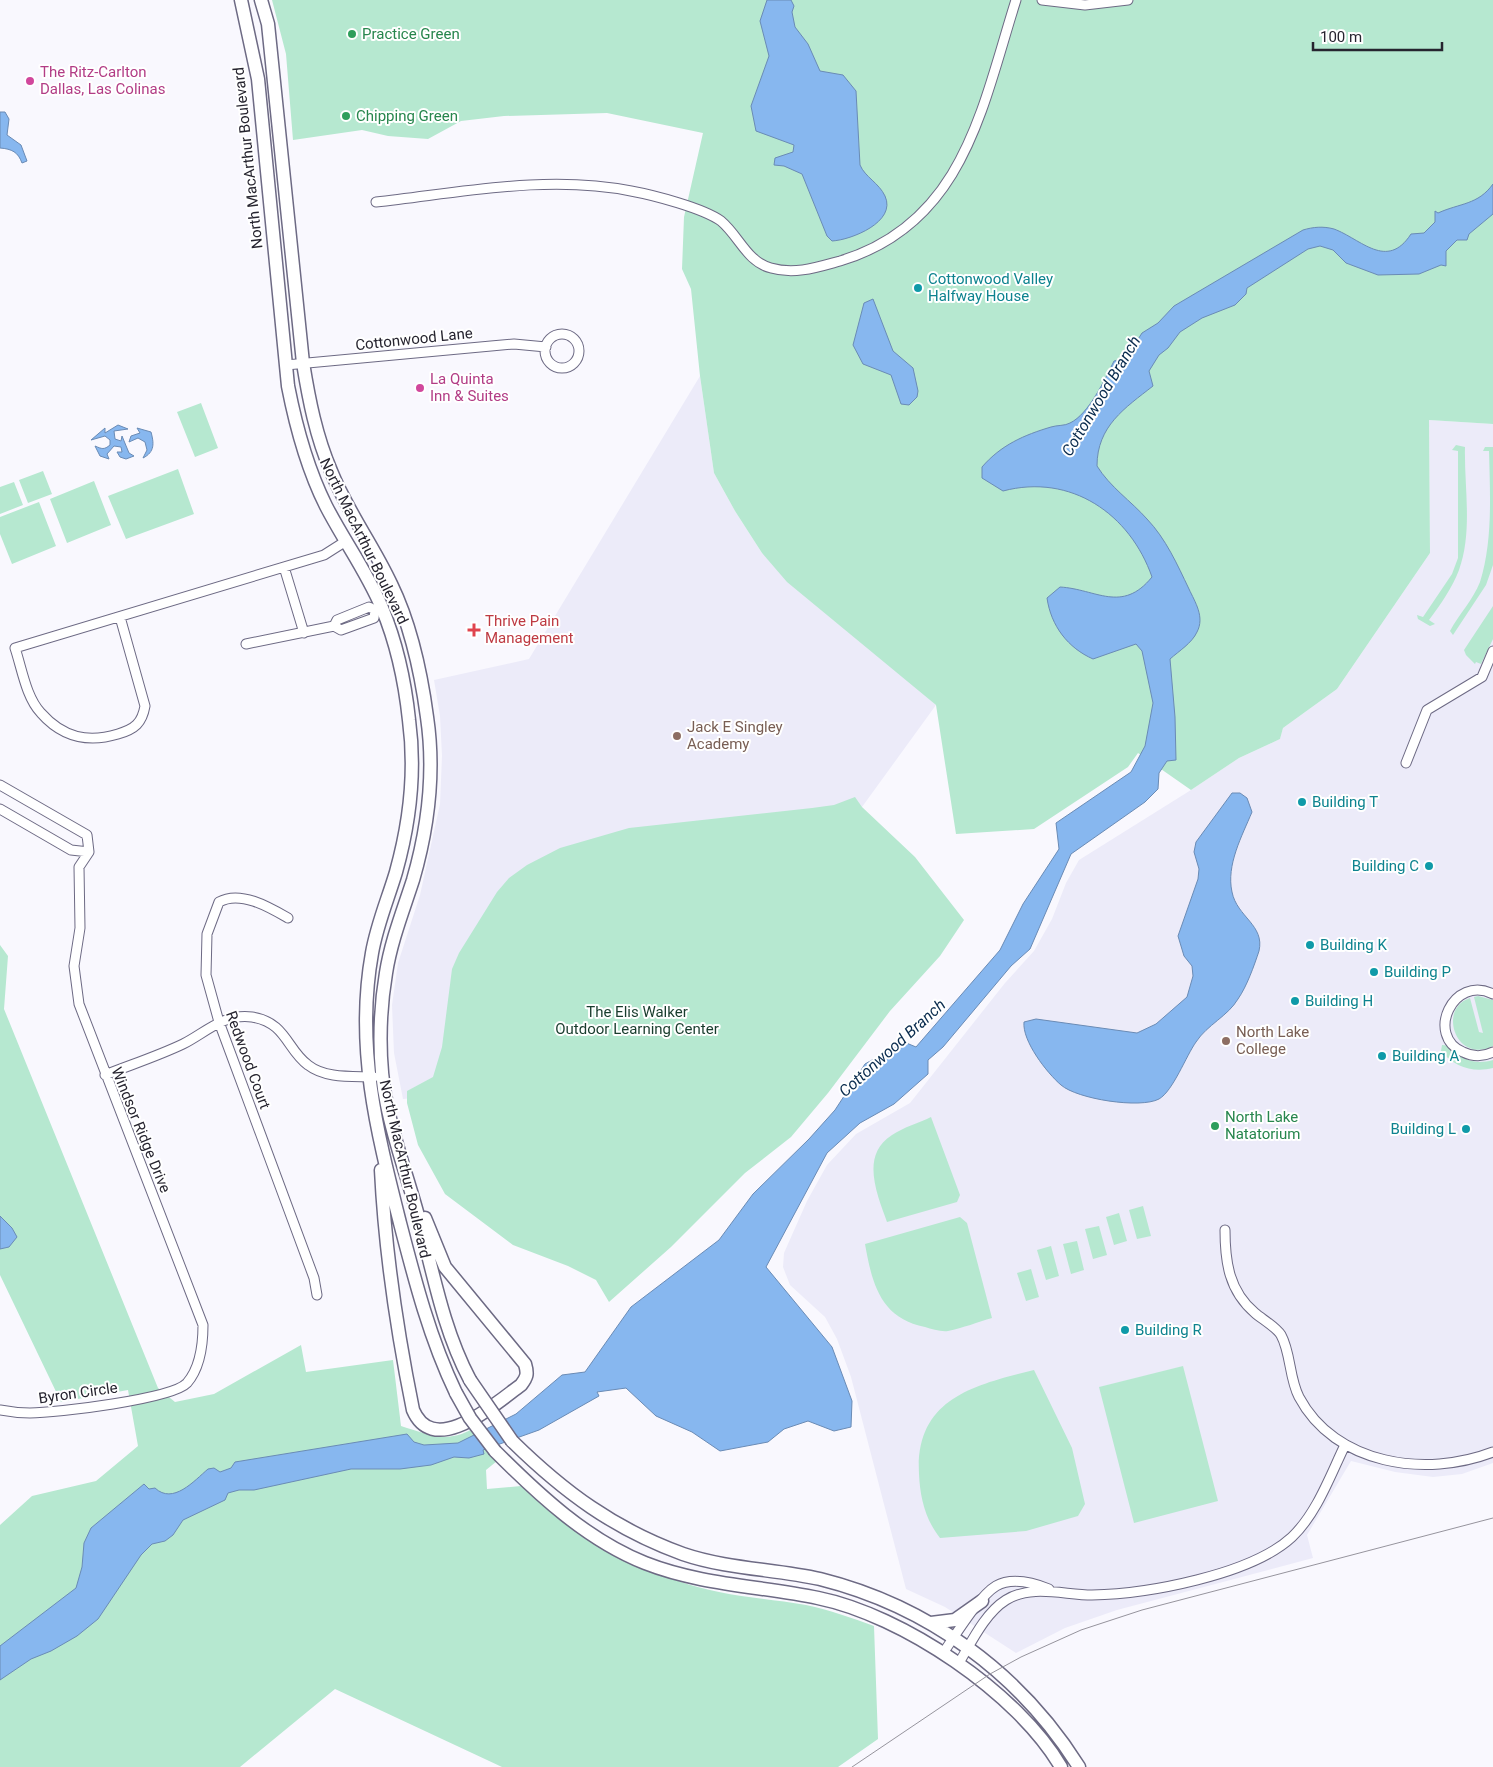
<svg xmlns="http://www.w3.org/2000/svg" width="1493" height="1767" viewBox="0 0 1493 1767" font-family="Roboto,sans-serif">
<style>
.built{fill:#ecebf9}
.green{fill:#b6e8d0}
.water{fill:#87b7ef;stroke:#6a8bb5}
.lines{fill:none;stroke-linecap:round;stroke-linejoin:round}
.minor-casing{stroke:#6d6a84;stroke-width:11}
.secondary-casing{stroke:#6d6a84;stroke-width:15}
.minor{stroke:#fff;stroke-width:9}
.secondary{stroke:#fff;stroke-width:12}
.tram{stroke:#96949d;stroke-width:1}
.secondary-bridge-casing{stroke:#6d6a84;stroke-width:15;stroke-linecap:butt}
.secondary-bridge{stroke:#fff;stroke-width:12}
.leisure-dot{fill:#2e9e5b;stroke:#fff;stroke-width:2}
.hotel-dot{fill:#d1479c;stroke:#fff;stroke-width:2}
.culture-dot{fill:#0f9aa8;stroke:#fff;stroke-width:2}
.health-dot{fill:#e0444e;stroke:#fff;stroke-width:2}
.education-dot{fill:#8d6e63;stroke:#fff;stroke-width:2}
.labels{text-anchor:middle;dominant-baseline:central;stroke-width:4;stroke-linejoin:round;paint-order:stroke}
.leisure-label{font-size:15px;fill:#27864d;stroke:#fff;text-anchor:start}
.hotel-label{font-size:15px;fill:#b23c85;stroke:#fff;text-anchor:start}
.street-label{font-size:15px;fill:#26242f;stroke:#fff}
.culture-label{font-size:15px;fill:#0d838f;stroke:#fff;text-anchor:start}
.health-label{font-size:15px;fill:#be3a42;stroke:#fff;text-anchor:start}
.education-label{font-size:15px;fill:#785e54;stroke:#fff;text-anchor:start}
.park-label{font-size:15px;fill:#183c2d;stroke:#fff}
.water-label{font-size:16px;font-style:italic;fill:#092b4e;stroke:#fff}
</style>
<rect width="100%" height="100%" fill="#f9f8fe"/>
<!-- built -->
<path class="built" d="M700,376L714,473L735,511L762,553L936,705L862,807L447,1095L403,1099L394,1053L392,1005L398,963L420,895L440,804L442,756L440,716L434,680L529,659Z
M1429,420L1493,424V1463L1462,1474L1433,1477L1395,1472L1351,1461L1307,1535L1313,1558L1117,1610L1065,1628L1016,1653L945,1607L906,1589L851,1377L837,1339L825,1317L790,1285L783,1267L784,1253L807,1201L827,1165L856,1134L910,1103L1005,983L1034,951L1052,919L1066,883L1079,860L1191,790L1239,758L1280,739L1283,728L1337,689L1430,553Z"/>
<!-- green -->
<path class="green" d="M272,0H1493V424L1429,420L1430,553L1337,689L1283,728L1280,739L1239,758L1191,790L1138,753L1128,767L1034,829L956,834L936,705L787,582L762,553L735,511L714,473L700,376L691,289L682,269L684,217L703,133L607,113L504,116L461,121L428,139L388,136L362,130L293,140L286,54Z
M201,403L218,448L195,457L177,412Z
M1456,445L1465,447C1464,487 1473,531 1459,570C1452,588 1441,604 1429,620L1435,624L1430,626L1418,619L1417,615L1423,617L1452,574L1458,558V451L1452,450Z
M1485,447H1493V565L1486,585L1453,635L1450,631C1459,614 1473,600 1480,582C1493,541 1490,494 1489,451H1483Z
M178,469L194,514L126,539L108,496Z
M43,471L52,494L28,503L19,480Z
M94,481L111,525L67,543L50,499Z
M14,482L23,505L0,514V487Z
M39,502L56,546L12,564L0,534V517Z
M1493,606V639L1481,664L1476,662L1475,664L1466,655L1464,650Z
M855,797L862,807L915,857L964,920L940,956L890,1011L828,1093L791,1137L745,1173L671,1247L609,1302L596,1280L568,1266L513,1245L445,1194L418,1145L407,1103V1091L433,1077L442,1047L452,969L459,953L497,892L509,878L527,865L560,848L629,828L812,808L834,805Z
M0,945L8,956L4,1009L158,1388L175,1402L214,1394L301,1345L306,1372L393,1360L401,1426C427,1434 447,1444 472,1429L497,1461L486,1470L487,1489L521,1486C577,1537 645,1577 719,1592C748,1598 777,1600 806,1605C830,1610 852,1618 874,1626L878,1739L838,1767H502L335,1689L240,1767H0V1525L32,1496L96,1481L138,1446L128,1390L61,1402L0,1275Z
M1478,996L1493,1000V1046C1456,1065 1437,1008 1470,998L1479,1032L1483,1033L1474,997Z
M1442,1045C1454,1044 1462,1069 1493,1060V1068C1473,1073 1454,1067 1441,1051Z
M931,1117L960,1195L957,1202L887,1222C877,1194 860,1155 892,1135C904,1127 919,1123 931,1117Z
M1143,1206L1151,1236L1137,1239L1129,1210Z
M1119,1213L1127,1241L1114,1245L1106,1217Z
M960,1217L967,1223L992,1318C978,1322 963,1328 948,1331C941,1332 932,1329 925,1327C880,1318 872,1283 865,1244Z
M1099,1226L1107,1255L1093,1259L1085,1229Z
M1077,1241L1084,1270L1071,1274L1063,1244Z
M1051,1246L1059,1276L1046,1280L1037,1250Z
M1031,1269L1039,1297L1026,1301L1017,1273Z
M1183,1366L1218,1501L1134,1523L1099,1387Z
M1034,1370L1072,1448L1085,1504L1078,1516L1026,1531L940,1538C925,1519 920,1497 919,1474C915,1398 975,1385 1034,1370Z"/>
<!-- water -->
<path class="water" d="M767,0H791L794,6L792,12L795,27L808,44L820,71L843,75L856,91L860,165C865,177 879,183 885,196C897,222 851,240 832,241L827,236L802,174L784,166L774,165L775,158L793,152L794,145L756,131L751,106L769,56L760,21Z
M0,112H5L9,119L7,135L21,145L27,161L22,163C18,152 12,149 0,148Z
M1493,184V214L1469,234L1467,240H1457L1446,251V266L1441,265L1419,274L1378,275L1346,263L1333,250L1320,246L1308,249L1247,288L1246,294L1235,305L1202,318L1180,332L1168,348L1159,355L1149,371L1153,386C1125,408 1097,426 1097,466C1110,487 1131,501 1147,519C1166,539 1177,564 1189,589C1195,602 1205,617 1197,632C1192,643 1179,651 1170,659L1175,717L1176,760L1167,761L1159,773L1158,789L1145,802L1071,854L1030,949L1011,966L943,1047L928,1060V1074L894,1104L860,1123L827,1153L766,1267L832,1347L852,1401L851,1427L834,1431L808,1421L784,1429L768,1442L720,1451L692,1432L656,1416L626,1388L597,1392L599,1396L539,1430L483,1450L484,1454L469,1458L454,1457L431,1465L400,1469H351L254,1490H239L228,1493L225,1500L183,1520L173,1535L165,1541L152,1544L141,1555L98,1619L77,1636L51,1651L31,1659L0,1680V1646L76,1588L82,1567L84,1543L91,1528L144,1484L149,1489L155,1488C173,1505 194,1481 208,1469L214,1468L220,1472L231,1468L235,1462L407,1434L414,1442L424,1445L458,1443L516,1414L562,1375L585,1372L631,1307L719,1240L753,1194L809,1139L835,1110L865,1064L904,1042L916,1047L1000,950L1023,904L1059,849L1056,823L1131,772L1145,746L1153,703L1142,651L1136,644L1093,659C1068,648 1051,626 1047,598L1060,587C1096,589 1122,614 1152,577C1130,514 1071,473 1003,491L982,478V467C1001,445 1024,435 1051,427C1057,425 1065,426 1070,423C1089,414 1105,379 1114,361L1126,358L1142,333L1158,323L1174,306L1303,230C1313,227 1323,226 1334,229C1361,239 1387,271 1411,234L1424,233L1435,222V211L1438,213C1460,203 1478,205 1493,184Z
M873,299L893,351L913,368L918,391L917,397L909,405L901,404L891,375L863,364L853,345L864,303Z
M118,425L128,429L114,431L115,439L121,441L122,436L129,453L134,456L126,459L120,457L117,452H122L121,447L114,446L107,454L109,459L100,456L95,446C102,449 104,450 110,445V440L105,436L91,440L105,428V433Z
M137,428L151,432C154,443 155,452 143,458L147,450L145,442L138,438L129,442L131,436L140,433Z
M1232,793H1240L1247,798L1252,812C1242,836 1226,865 1232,892C1237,917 1265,925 1259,951C1254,966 1247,986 1238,999C1228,1016 1207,1025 1196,1042C1186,1056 1173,1091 1159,1099C1140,1109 1077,1099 1061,1085C1047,1073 1022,1041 1024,1022L1036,1019L1137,1033L1156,1024L1187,997L1193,976L1192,966L1184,956L1178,936L1198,879L1199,869L1194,852L1196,842Z
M0,1216L12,1228L17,1237L9,1247L0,1249Z"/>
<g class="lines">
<!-- minor casing -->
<g class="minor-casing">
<path id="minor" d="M1042,0L1085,5L1128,0
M376,202C459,193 547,174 631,191C653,195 703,208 721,221C739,236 747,262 771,268C795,275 818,267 840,261C964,224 982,107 1016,0
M545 351a17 17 0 1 1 34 0a17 17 0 1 1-34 0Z
M286,365L491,346L514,344L546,347
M284,567L304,633
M120,617L145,706C142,723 135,729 118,734C88,743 63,738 41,713C26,697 22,669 15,648L324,555L346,541
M334,626L341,630L374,618L375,610
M246,644L334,626L337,620L369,607L375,610L381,607
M1406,763L1427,710L1482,677L1493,651
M0,785L87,835L89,852L79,867L80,928L74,966L79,1004L203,1325C203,1344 200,1368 187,1383C172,1399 56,1413 30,1413C20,1413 10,1412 0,1410
M0,809L71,850L89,852
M288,918C269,907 240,890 219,902L207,934L206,975L219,1022L314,1278L317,1295
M1493,994C1453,974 1425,1036 1463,1052C1473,1057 1483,1057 1493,1052
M105,1075C130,1065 158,1056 183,1044C205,1033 224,1013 252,1017C286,1022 287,1050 308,1065C326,1079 353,1076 374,1077
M1225,1230C1225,1262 1229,1291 1255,1313C1262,1319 1276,1327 1281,1335C1291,1353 1289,1378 1299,1397C1335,1465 1426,1478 1493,1452
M943,1653C955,1636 979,1596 996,1586C1012,1577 1034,1583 1049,1589
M959,1663C971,1643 985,1613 1006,1600C1032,1584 1064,1595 1092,1595C1147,1594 1251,1575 1292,1537C1317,1513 1330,1476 1345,1445"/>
</g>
<!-- secondary casing -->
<g class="secondary-casing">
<path id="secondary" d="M241,0L258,79L288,386C296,427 307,468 326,506C344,541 367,572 382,608C397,644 405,682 409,720C416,772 410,822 396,872C388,899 377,924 372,953C355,1047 377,1132 400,1223C415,1281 430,1339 456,1393
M261,0L268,24L303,363C309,400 316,436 331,471C347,511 373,545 391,584C411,625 421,672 427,717C435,771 428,828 413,880C403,911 391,941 386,973C379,1014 378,1064 387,1105C395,1145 410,1184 420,1223C434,1277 444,1331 470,1380
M381,1170C385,1251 397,1331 413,1410C434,1459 496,1403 521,1385C527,1377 528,1374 525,1364L445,1267L425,1218
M512,1441C564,1492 614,1529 683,1554C727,1569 775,1569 820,1579C928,1606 1020,1673 1079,1767
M495,1451C539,1495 587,1540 645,1563C701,1585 760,1586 818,1598C902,1615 1018,1693 1061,1767
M931,1623L955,1620L982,1601"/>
</g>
<!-- minor -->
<use href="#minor" class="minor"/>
<!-- secondary -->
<use href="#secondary" class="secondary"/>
<!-- tram -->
<path class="tram" d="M852,1767L990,1674L1021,1657L1081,1630L1142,1610L1493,1518"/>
<!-- secondary-bridge casing -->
<g class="secondary-bridge-casing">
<path id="secondary-bridge" d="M470,1380L512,1441
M456,1393L470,1418L495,1451"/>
</g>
<!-- secondary-bridge -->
<use href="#secondary-bridge" class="secondary-bridge"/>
</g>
<!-- markers -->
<g class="leisure-dot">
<circle cx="352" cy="34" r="5"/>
<circle cx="346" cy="116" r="5"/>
<circle cx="1215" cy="1126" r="5"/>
</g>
<g class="hotel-dot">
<circle cx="30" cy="81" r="5"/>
<circle cx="420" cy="388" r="5"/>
</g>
<g class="culture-dot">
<circle cx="918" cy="288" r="5"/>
<circle cx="1302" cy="802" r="5"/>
<circle cx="1429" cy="866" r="5"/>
<circle cx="1310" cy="945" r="5"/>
<circle cx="1374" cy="972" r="5"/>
<circle cx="1295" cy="1001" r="5"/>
<circle cx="1382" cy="1056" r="5"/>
<circle cx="1466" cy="1129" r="5"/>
<circle cx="1125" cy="1330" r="5"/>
</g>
<path class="health-dot" d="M471.5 622.5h5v5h5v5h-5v5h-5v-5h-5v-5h5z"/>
<g class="education-dot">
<circle cx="677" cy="736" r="5"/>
<circle cx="1226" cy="1041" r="5"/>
</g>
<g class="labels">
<!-- leisure labels -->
<g class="leisure-label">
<text x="362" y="34">Practice Green</text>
<text x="356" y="116">Chipping Green</text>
<text x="1225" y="1117">North Lake<tspan x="1225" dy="17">Natatorium</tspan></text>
</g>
<!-- hotel labels -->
<g class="hotel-label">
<text x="40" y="72">The Ritz-Carlton<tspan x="40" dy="17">Dallas, Las Colinas</tspan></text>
<text x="430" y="379">La Quinta<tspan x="430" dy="17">Inn &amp; Suites</tspan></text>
</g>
<!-- street labels -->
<g class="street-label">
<text transform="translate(248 158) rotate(-96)">North MacArthur Boulevard</text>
<text transform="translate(414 339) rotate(-6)">Cottonwood Lane</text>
<text transform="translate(364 541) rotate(64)">North MacArthur Boulevard</text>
<text transform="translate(248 1060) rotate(70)">Redwood Court</text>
<text transform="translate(141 1130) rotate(68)">Windsor Ridge Drive</text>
<text transform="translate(405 1169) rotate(77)">North MacArthur Boulevard</text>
<text transform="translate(78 1393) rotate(-8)">Byron Circle</text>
</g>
<!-- culture labels -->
<g class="culture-label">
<text x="928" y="279">Cottonwood Valley<tspan x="928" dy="17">Halfway House</tspan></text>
<text x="1312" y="802">Building T</text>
<text x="1419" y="866" text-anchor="end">Building C</text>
<text x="1320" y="945">Building K</text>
<text x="1384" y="972">Building P</text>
<text x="1305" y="1001">Building H</text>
<text x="1392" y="1056">Building A</text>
<text x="1456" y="1129" text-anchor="end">Building L</text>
<text x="1135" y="1330">Building R</text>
</g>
<!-- health labels -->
<g class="health-label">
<text x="485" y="621">Thrive Pain<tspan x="485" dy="17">Management</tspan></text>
</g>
<!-- education labels -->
<g class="education-label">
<text x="687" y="727">Jack E Singley<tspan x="687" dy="17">Academy</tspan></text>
<text x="1236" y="1032">North Lake<tspan x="1236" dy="17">College</tspan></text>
</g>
<!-- park labels -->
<g class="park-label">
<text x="637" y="1012">The Elis Walker<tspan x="637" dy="17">Outdoor Learning Center</tspan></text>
</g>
<!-- water labels -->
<g class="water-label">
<text transform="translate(1101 396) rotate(-59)">Cottonwood Branch</text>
<text transform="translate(892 1048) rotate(-42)">Cottonwood Branch</text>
</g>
</g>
<!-- scale -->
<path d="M1313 42v8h129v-8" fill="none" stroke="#26242f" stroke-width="2.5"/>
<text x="1320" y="42" font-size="15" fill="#26242f" stroke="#ffffff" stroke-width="4" paint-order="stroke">100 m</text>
</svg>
